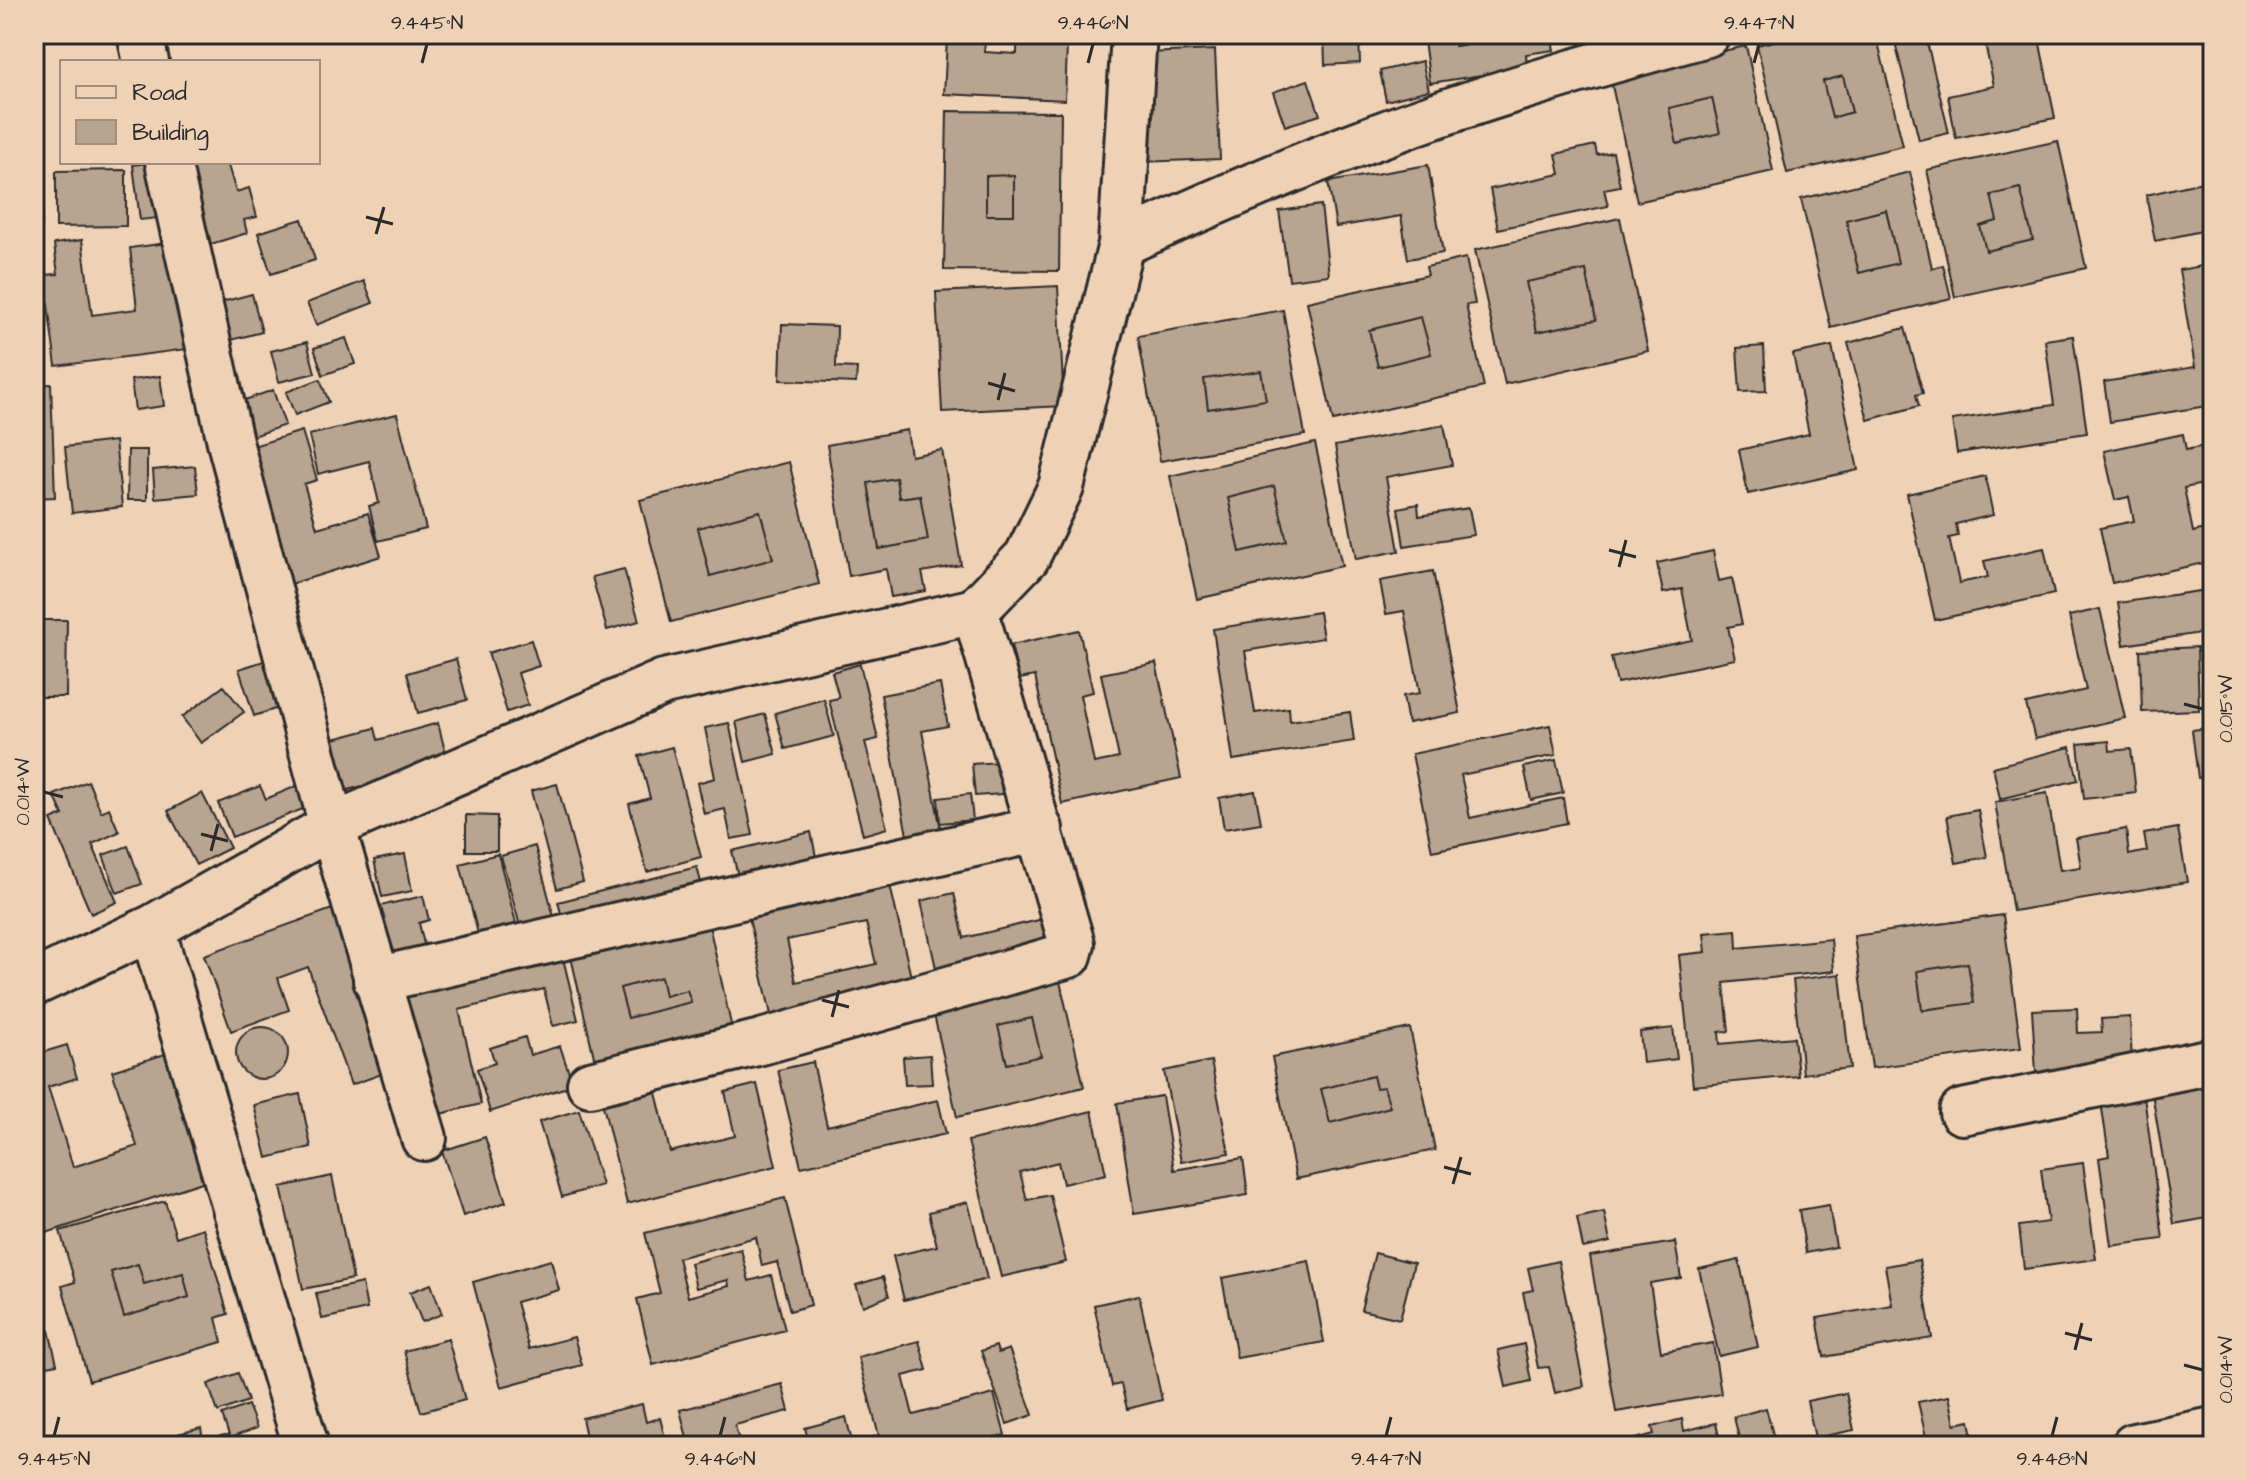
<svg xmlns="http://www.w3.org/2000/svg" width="2247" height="1480" viewBox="0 0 2247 1480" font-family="'Architects Daughter',sans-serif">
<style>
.building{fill:#b9a490;stroke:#2b2b2b;stroke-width:2;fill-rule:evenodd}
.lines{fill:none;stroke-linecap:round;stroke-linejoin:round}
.minor-casing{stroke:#2b2b2b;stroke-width:50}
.minor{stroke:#efd2b6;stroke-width:44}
.ticks{fill:none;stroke:#2b2b2b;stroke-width:3}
.neatline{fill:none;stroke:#2b2b2b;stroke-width:3}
.ticks-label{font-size:20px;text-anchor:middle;fill:#2b2b2b}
</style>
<rect width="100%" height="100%" fill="#efd2b6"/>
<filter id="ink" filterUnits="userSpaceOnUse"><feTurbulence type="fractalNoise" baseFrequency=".0125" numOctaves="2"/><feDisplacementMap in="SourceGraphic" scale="16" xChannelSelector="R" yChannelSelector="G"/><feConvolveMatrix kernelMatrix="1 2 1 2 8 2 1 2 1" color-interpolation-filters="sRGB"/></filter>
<g filter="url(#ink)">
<!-- building -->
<path class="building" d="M191,34H266V42L191,40Z
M1324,34H1359L1360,63L1325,65Z
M1423,34H1453L1455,46L1514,37V34H1551L1554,50L1526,54L1527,68L1430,83Z
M1453,34H1514V37L1455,46Z
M1577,34H1614L1579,43Z
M1803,34H1876L1903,146L1787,173L1757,45ZM1843,76L1852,112L1832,118L1823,81Z
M1893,34H1925L1949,133L1919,140Z
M1983,34H2038L2055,118L1956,138L1948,96L1994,86Z
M2206,34H2213V86Z
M947,39L985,41L984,52L1017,54V43L1067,46L1065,100L944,94Z
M1746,46L1773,171L1637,202L1610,76ZM1712,98L1720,133L1677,144L1669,108Z
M1215,50L1220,159L1140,162L1146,53Z
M1422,61L1429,90L1386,101L1380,71Z
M1843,76L1852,112L1832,118L1823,81Z
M1308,80L1320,115L1285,126L1273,92Z
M1712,98L1720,133L1677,144L1669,108Z
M38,102L40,173H34V103Z
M947,111L1061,112L1059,271L944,270ZM1014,175V215H986V176Z
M2058,141L2086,268L1955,297L1927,170ZM2020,188L2033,240L1986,251L1980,226L1997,221L1991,195Z
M1595,145L1597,155L1613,152L1620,186L1604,189L1608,206L1498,229L1490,189L1560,174L1556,154Z
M153,162L167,217L140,220L133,165Z
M188,162H227L236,192L249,188L257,217L244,220L247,233L211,244Z
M1428,165L1443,253L1408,259L1401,216L1336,227L1328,182Z
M126,170V226L56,227V171Z
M1910,172L1932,268L1943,265L1951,298L1831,328L1801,199ZM1886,210L1898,263L1859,273L1846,220Z
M1014,175V215H986V176Z
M2202,182L2211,229L2155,241L2146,195Z
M34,183H39L42,224L34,225Z
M2020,188L2033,240L1986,251L1980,226L1997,221L1991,195Z
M1321,205L1329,275L1289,280L1279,211Z
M1886,210L1898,263L1859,273L1846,220Z
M1620,218L1648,351L1505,384L1475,250ZM1586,270L1596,320L1537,332L1526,282Z
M302,219L315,260L271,274L258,233Z
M82,240L92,315L137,309L130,248L174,242L188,349L56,366L44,275L58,274L54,244Z
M1466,258L1475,304L1466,305L1484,387L1333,421L1307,302L1428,275L1426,267ZM1421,317L1431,354L1378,367L1369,330Z
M2213,264V405L2110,422L2104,382L2195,367L2179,270Z
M1586,270L1596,320L1537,332L1526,282Z
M364,281L373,303L316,325L307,303Z
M1058,286L1064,406L942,412L936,292Z
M252,294L262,332L227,341L218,303Z
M1283,310L1305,435L1160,461L1138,336ZM1261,371L1266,400L1208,409L1204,379Z
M1421,317L1431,354L1378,367L1369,330Z
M782,324L837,326L836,367L857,368L856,383L780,380Z
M1905,328L1923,393L1916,395L1919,406L1868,420L1848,343Z
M2073,336L2087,433L1957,453L1952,420L2054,405L2045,340Z
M346,338L355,364L323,375L314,348Z
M307,342L315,373L279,382L271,351Z
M1764,346L1766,391L1740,392L1737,348Z
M1832,346L1858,470L1748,494L1739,450L1809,434L1793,354Z
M1261,371L1266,400L1208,409L1204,379Z
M160,376L164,406L135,410L131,380Z
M320,379L329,402L295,415L286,392Z
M51,384L55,497L34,498V385Z
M273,390L285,425L251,437L239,402Z
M397,414L426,529L378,541L369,506L379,503L369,461L318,474L309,435Z
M1444,425L1452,465L1386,477L1399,551L1356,559L1335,446Z
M907,430L911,456L942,450L961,565L922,572L926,591L891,597L886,569L849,576L827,445ZM896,478L899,498L920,495L928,540L879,549L868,483Z
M302,431L317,480L304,484L317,528L368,513L381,556L278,588L237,451Z
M2183,434L2186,450L2213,444V482L2184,488L2193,532L2213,527V561L2112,583L2100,528L2134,521L2129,497L2115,500L2104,451Z
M115,441L122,507L72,513L65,447Z
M1315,443L1342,566L1197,599L1170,476ZM1274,486L1287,541L1240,552L1228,498Z
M128,450H147V500H127Z
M789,462L819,584L671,622L640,500ZM760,511L773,559L710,576L698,528Z
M195,466L198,494L155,498L153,470Z
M1985,476L1993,515L1956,524L1958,536L1949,538L1959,583L1988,577L1984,561L2044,548L2054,594L1935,620L1907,494Z
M896,478L899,498L920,495L928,540L879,549L868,483Z
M1274,486L1287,541L1240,552L1228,498Z
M1418,504L1419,516L1469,508L1474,535L1404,546L1398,508Z
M760,511L773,559L710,576L698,528Z
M1713,551L1719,581L1732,578L1742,624L1728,627L1735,659L1617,683L1611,657L1692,640L1682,589L1663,593L1657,563Z
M624,569L639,621L607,630L592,577Z
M1433,571L1460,713L1408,723L1403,696L1420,693L1404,611L1386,614L1380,581Z
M2213,589V631L2124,645L2118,603Z
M2100,609L2125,718L2035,739L2026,704L2086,690L2069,616Z
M1319,612L1323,638L1245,651L1255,713L1289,708L1290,721L1350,712L1354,741L1233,760L1213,629Z
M34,620H67L66,697H34Z
M1079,630L1093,692L1080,695L1094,763L1119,758L1101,674L1156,663L1181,778L1062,804L1035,676L1019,679L1011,645Z
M531,640L539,666L518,673L528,705L507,712L488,653Z
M2197,647L2199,710L2142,712L2140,650Z
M270,659L284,706L254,716L239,669Z
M456,659L467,700L418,713L407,673Z
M2213,661V712H2206L2202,662Z
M860,664L878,739L865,742L887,828L863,835L829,700L839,698L832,672Z
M940,684L948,726L922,731L942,835L908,841L881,695Z
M224,686L244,712L201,743L182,717Z
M824,699L834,736L785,749L775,713Z
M765,714L776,754L745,762L736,722Z
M438,723L448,763L344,791L330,740L375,728L378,740Z
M729,723L753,835L731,839L725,809L704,814L697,783L715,778L705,728Z
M1550,725L1556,755L1461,775L1470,818L1563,798L1567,823L1432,851L1412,754Z
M2213,727V776L2198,778L2192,730Z
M2109,741L2110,751L2131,749L2136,793L2084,799L2078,744Z
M672,747L701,857L647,872L629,804L650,798L639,756Z
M2070,747L2078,780L2000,799L1993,767Z
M1556,760L1563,793L1531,800L1524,767Z
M999,762L1002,794L975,796L972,764Z
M88,781L101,812L109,808L119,832L92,844L117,902L91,914L51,820L63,815L54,795Z
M557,784L583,882L557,889L531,791Z
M299,785L308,807L232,837L218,803L260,786L266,799Z
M1255,791L1261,823L1224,829L1219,798Z
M202,793L230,848L196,865L168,811Z
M2047,793L2060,870L2081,867L2076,838L2126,829L2129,855L2147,851L2144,834L2178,828L2187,882L2013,911L1995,802Z
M970,794L973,820L940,823L938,798Z
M1978,810L1987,857L1956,863L1947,816Z
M466,815L497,816V851H466Z
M811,832L816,857L738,876L732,851Z
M128,846L142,884L117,893L103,855Z
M535,846L557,928L523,937L501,856Z
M405,854L412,891L382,897L374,860Z
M498,854L520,939L482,949L460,864Z
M697,867L703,890L564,924L558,902Z
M887,872L913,986L772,1019L748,914ZM866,923L876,964L796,982L787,940Z
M954,893L964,938L1047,918L1054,950L938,977L921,901Z
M423,896L429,920L419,923L428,961L392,969L376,907Z
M335,908L393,1070L351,1085L308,967L278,978L289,1010L231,1031L204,955Z
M2003,915L2021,1048L1872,1068L1854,936ZM1968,963L1974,1003L1922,1010L1917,971Z
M709,925L734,1038L597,1070L571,957ZM661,977L665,996L687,990L691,1002L628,1018L620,988Z
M1736,930L1737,948L1831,939L1834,971L1724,983L1729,1031L1719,1032L1720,1044L1794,1037L1798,1076L1693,1086L1679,955L1706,952L1704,933Z
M561,950L578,1020L553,1026L544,989L459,1010L481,1104L428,1117L397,990Z
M1968,963L1974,1003L1922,1010L1917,971Z
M1057,968L1084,1087L957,1117L930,997ZM1032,1018L1041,1056L1007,1064L998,1026Z
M1840,974L1850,1068L1803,1074L1793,980Z
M661,977L665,996L687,990L691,1002L628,1018L620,988Z
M2077,1008L2078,1033L2102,1032L2101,1019L2130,1017L2132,1067L2036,1073L2032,1010Z
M1032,1018L1041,1056L1007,1064L998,1026Z
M236 1053a26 26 0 1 1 52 0a26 26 0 1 1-52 0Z
M1410,1028L1435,1150L1296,1179L1272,1057ZM1373,1076L1376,1088L1384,1087L1390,1107L1330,1123L1321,1089Z
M1673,1028L1677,1059L1643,1063L1640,1032Z
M525,1037L530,1055L560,1046L573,1085L490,1112L477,1069L495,1063L490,1048Z
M67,1045L77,1078L48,1087L73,1167L137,1146L112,1071L165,1054L205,1181L40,1235L34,1217V1055Z
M930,1055L932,1084L905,1085L903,1057Z
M1211,1061L1229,1153L1181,1162L1164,1071Z
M813,1062L827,1126L938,1100L946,1134L801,1167L778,1070Z
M1373,1076L1376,1088L1384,1087L1390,1107L1330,1123L1321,1089Z
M653,1079L670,1152L735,1136L725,1092L757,1084L776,1166L627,1204L600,1093Z
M2213,1082V1217L2174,1224L2152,1093Z
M300,1094L311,1147L267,1158L254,1105Z
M1162,1096L1174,1170L1243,1158L1248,1195L1134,1214L1117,1103Z
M2144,1096L2163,1239L2111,1246L2099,1158L2109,1156L2101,1102Z
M579,1110L602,1185L562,1197L539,1122Z
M1092,1111L1106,1174L1063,1184L1058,1162L1020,1172L1027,1200L1050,1195L1066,1262L1001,1277L968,1141Z
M485,1137L506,1202L463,1216L442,1151Z
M2083,1163L2096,1259L2024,1269L2019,1226L2048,1222L2041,1169Z
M332,1176L353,1279L303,1289L281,1187Z
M785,1198L811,1305L790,1311L777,1262L762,1266L756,1237L678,1258L688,1297L729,1286L728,1280L696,1288L690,1263L741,1249L749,1281L771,1275L785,1330L653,1365L637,1299L660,1293L645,1233Z
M165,1201L176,1237L203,1228L228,1314L216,1318L222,1342L89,1381L62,1286L75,1282L60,1231ZM138,1264L144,1284L183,1273L189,1297L124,1317L111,1272Z
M968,1202L987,1279L904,1300L893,1256L937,1246L929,1212Z
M1829,1205L1836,1247L1806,1253L1799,1210Z
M1604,1212L1610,1242L1583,1248L1577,1218Z
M1675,1242L1681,1278L1650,1283L1661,1352L1713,1343L1721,1394L1616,1412L1590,1256Z
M1375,1253L1414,1263L1400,1319L1361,1310Z
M551,1260L559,1290L516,1302L529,1349L574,1337L582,1365L501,1387L473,1282Z
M1739,1260L1758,1347L1719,1356L1699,1269Z
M1919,1260L1932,1338L1824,1357L1817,1318L1892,1305L1885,1266Z
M1309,1261L1324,1342L1237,1358L1222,1278Z
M1558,1261L1584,1386L1555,1393L1549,1367L1538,1368L1523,1292L1533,1290L1528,1268Z
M138,1264L144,1284L183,1273L189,1297L124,1317L111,1272Z
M34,1267L57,1364L34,1369Z
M883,1277L889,1296L863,1306L856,1285Z
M362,1283L367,1309L322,1319L316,1293Z
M431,1284L442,1314L422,1322L410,1292Z
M1139,1295L1162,1400L1127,1409L1121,1384L1112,1386L1094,1305Z
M448,1339L465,1400L421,1412L404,1351Z
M919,1341L927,1370L903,1376L913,1415L994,1394L1005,1435L962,1446H876L873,1437L879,1436L858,1357Z
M1524,1344L1531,1381L1506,1387L1498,1350Z
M996,1346L998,1353L1009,1349L1033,1415L1007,1424L981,1351Z
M238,1373L248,1401L218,1412L208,1384Z
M782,1384L789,1411L735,1425L740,1446H689L680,1410Z
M1846,1393L1854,1430L1815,1438L1807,1401Z
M1949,1396L1955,1424L1970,1421L1975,1446H1928L1918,1402Z
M642,1404L646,1422L660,1418L667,1446H588L582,1418Z
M248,1405L257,1428L230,1438L222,1415Z
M1766,1408L1776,1446H1741L1734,1417Z
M846,1417L853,1446H810L805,1428Z
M1682,1419L1684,1431L1716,1423L1721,1446H1626L1625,1442L1654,1434L1652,1427Z
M201,1428L203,1441L228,1434L231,1446H143V1443Z"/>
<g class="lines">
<!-- minor casing -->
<g class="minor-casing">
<path id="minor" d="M140,34L146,62
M168,162L231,446L332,826L424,1138
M1121,244L1134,34
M152,928L306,1446
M376,980L1040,829
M34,983L152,928L332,826L664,682L975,611L1027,557L1061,487L1121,244C1217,200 1314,159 1414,123C1510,89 1609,61 1707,34
M590,1084L761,1042L1069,955L1072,944L975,611
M1962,1112L2213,1061
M2134,1446L2213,1430"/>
</g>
<!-- minor -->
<use href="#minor" class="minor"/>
</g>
</g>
<!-- ticks -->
<path class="ticks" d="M422,63L427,44M1088,63L1093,44M1754,63L1759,44M366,217L393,224M376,234L384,207M988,383L1015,391M998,400L1005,373M1609,550L1636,557M1619,567L1626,540M2184,704L2203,709M44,792L63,797M201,834L228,841M211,851L218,824M822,1000L849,1007M832,1017L839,990M1444,1167L1471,1174M1453,1184L1461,1157M2065,1333L2092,1340M2075,1350L2082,1323M2184,1365L2203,1370M54,1436L59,1417M720,1436L725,1417M1386,1436L1391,1417M2052,1436L2057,1417"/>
<!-- margin -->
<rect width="2247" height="1480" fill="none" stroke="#efd2b6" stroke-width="88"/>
<!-- legend -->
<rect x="60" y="60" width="260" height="104" fill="#efd2b6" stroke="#a18f7e" stroke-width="2"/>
<rect x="76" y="86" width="40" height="12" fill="#efd2b6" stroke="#a18f7e" stroke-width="2"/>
<text x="132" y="100" font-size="24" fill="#2b2b2b">Road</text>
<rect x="76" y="120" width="40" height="24" fill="#b9a490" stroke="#a18f7e" stroke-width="2"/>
<text x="132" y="140" font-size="24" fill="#2b2b2b">Building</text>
<rect x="44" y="44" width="2159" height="1392" class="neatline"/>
<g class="ticks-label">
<text x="427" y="29">9.445°N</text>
<text x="1093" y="29">9.446°N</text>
<text x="1759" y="29">9.447°N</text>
<text transform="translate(2225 709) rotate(-90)" y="7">0.015°W</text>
<text transform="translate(22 792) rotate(-90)" y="7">0.014°W</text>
<text transform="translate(2225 1370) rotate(-90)" y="7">0.014°W</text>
<text x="54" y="1465">9.445°N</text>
<text x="720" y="1465">9.446°N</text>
<text x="1386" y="1465">9.447°N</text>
<text x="2052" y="1465">9.448°N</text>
</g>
</svg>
